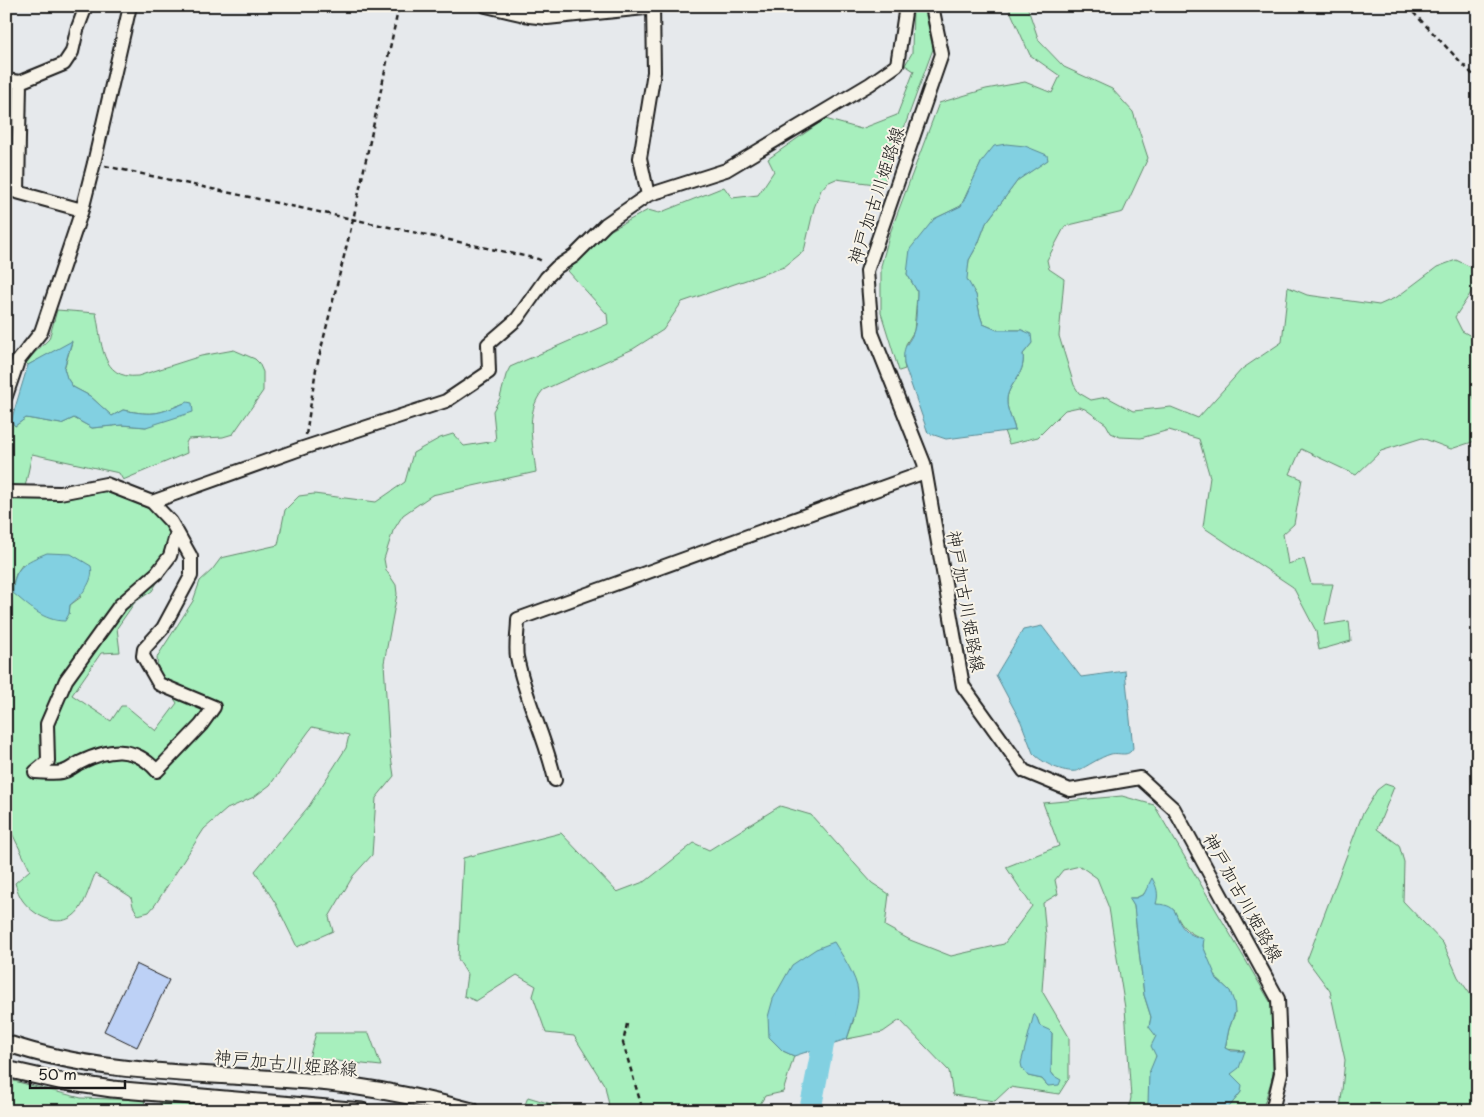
<svg xmlns="http://www.w3.org/2000/svg" width="1484" height="1117" viewBox="0 0 1484 1117" font-family="'Playpen Sans','Klee One',sans-serif">
<style>
.green{fill:#a7efbd;stroke:#62866c;fill-rule:evenodd}
.water{fill:#82d0e1;stroke:#598892}
.lines{fill:none;stroke-linecap:round;stroke-linejoin:round}
.river{stroke:#82d0e1;stroke-width:22}
.building{fill:#bdd1f6;stroke:#1c1c1c}
.minor-casing{stroke:#1c1c1c;stroke-width:16}
.major-casing{stroke:#1c1c1c;stroke-width:19}
.path{stroke:#1c1c1c;stroke-width:2.5;stroke-dasharray:5 4;stroke-linecap:butt}
.minor{stroke:#f7f3e8;stroke-width:12}
.major{stroke:#f7f3e8;stroke-width:15}
.labels{text-anchor:middle;dominant-baseline:central;stroke-width:4;stroke-linejoin:round;paint-order:stroke}
.street-label{font-size:18px;fill:#1c1c1c;stroke:#f7f3e8}
</style>
<rect width="100%" height="100%" fill="#e6e9ec"/>
<filter id="ink" filterUnits="userSpaceOnUse"><feTurbulence type="fractalNoise" baseFrequency=".02" numOctaves="2"/><feDisplacementMap in="SourceGraphic" scale="10" xChannelSelector="R" yChannelSelector="G"/><feConvolveMatrix kernelMatrix="1 2 1 2 8 2 1 2 1" color-interpolation-filters="sRGB"/></filter>
<g filter="url(#ink)">
<!-- green -->
<path class="green" d="M913,6H924L933,49L883,185L836,179L827,183L821,190L814,208L804,251L784,267L682,302L663,330L633,349L543,390C524,413 533,444 536,472L432,495L403,515L393,531L384,559L386,570L396,585L397,594L384,663L389,743L394,776L376,798L372,855L353,876L329,917L333,931L297,947L276,904L255,871L309,806L346,748L349,735L312,727L270,785L254,797L227,809L204,829L155,905L149,912L138,915L133,906L131,897L95,874C90,886 86,900 79,910C63,931 36,918 23,901C19,896 17,889 15,883L30,870L6,821V499L66,498L104,490L152,510L170,526L181,544L152,591L135,602L117,628L120,652L101,653L72,695L111,721L121,706H126L156,731L177,703C167,688 157,676 157,657L193,601L200,581L212,570L221,558L278,545L285,510L299,496L314,494L376,502L405,482L413,453L440,438L453,434L464,446L496,441L493,411L500,398L506,375L510,367L608,324L607,314L568,271L602,235L648,210L659,213L724,187L732,198L758,195L774,171L768,159L825,119L861,129L897,115L914,71L905,65L912,53ZM22,565L81,597L70,605L69,614L13,583L16,574Z
M1008,6H1027L1039,41L1064,67L1112,89L1133,112L1148,158L1123,212L1065,226L1047,260L1049,269L1064,279L1059,336L1074,385L1079,393L1091,400L1107,397L1133,411L1171,407L1198,418L1242,369L1282,342L1288,287L1307,295L1379,305L1397,297L1437,267L1456,260L1473,268L1478,274L1476,285L1455,317L1462,331L1478,340V361L1473,397L1478,405V440L1451,449L1422,438L1381,451L1356,475L1301,449L1290,474L1302,479L1294,524L1283,534L1288,564L1304,559L1311,584H1333L1324,625L1349,621L1351,641L1319,650L1316,631L1293,587L1203,527L1210,477L1199,439L1169,430L1141,438L1120,437L1111,433L1106,424L1085,409L1079,407L1065,410L1038,437L1009,444L1004,431L1015,429C1013,421 1007,411 1007,402C1006,384 1026,377 1023,354L1032,343L1022,330H997L983,324L980,315L976,295L966,279L969,260L978,244L986,223L1018,180L1047,160L982,161L961,206L934,219L907,274L917,291V296L914,331L906,344L904,364L905,369L899,371L881,313V266L890,233L939,103L986,89L1025,82L1052,93L1060,76L1030,55Z
M57,310L96,313C102,341 100,380 138,376L201,356L234,350L255,359L259,363L263,372V391L233,434L223,437L188,439L186,443L187,453L123,480L119,473L32,454L25,487L6,488V423L11,421L15,426L26,418L61,424L74,418L92,428L122,425L146,427L187,402C158,414 155,416 123,410L112,416L90,396L73,387L67,378L64,369L72,342L28,365L25,362L49,339Z
M1385,784L1394,787L1377,829L1399,845L1404,862L1403,901L1443,943L1458,977L1478,1005V1111H1340L1345,1060L1330,991L1307,960L1362,815L1377,790Z
M1122,796L1154,805L1272,1005L1273,1075L1262,1111H1226L1241,1092L1231,1074L1245,1051L1225,1049L1229,1029L1235,1013L1230,991L1217,979L1208,960L1203,946V939C1186,931 1182,928 1174,910L1156,904L1144,894L1136,898H1130L1134,906L1144,995L1151,1017L1149,1027C1151,1029 1155,1033 1156,1036C1160,1045 1150,1091 1148,1104L1164,1111H1128L1131,1098L1125,1008L1109,908L1097,878L1080,866L1063,870L1055,880L1058,894L1043,903L1046,936L1042,991L1069,1037V1078L1059,1094L1010,1087L995,1101L953,1095L949,1071L900,1020L883,1032L847,1039L854,1019L783,1051L794,1056L783,1092L765,1096L760,1104L759,1111H596L609,1105L605,1086L574,1036L546,1033L533,996L536,986L517,975L476,1001L464,996L467,974L458,959L463,858L561,833L617,892L646,881L694,843L709,850L780,806L811,815L872,883L889,894L885,926L910,940L951,956L1004,944L1032,906L1006,867L1059,846L1043,803ZM1037,1018L1040,1027L1052,1033L1051,1072L1054,1076L1048,1086L1042,1079L1028,1076Z
M316,1033H369L381,1066L309,1058Z
M6,1079L81,1098L145,1100L143,1111H123L88,1107L86,1111H6Z
M528,1097L574,1111L523,1110Z
M160,1102L216,1106L220,1111H161Z"/>
<!-- water -->
<path class="water" d="M1006,144L1025,146L1047,155L1048,160L1018,180L986,223L978,244L969,260L967,279L976,295L980,315L983,324L997,330H1022L1031,334L1032,343L1023,354C1026,377 1006,384 1007,402C1007,411 1013,421 1015,430L946,439L928,433L904,364C902,342 910,345 914,330C917,319 916,307 917,296V291L907,274L910,249L934,219L961,206L982,161L994,146Z
M72,341L64,368L67,378L73,387L90,396L112,416L123,410C155,416 158,414 187,402L192,403L193,412L146,427L122,425L92,428L74,418L61,424L26,418L15,426L11,421L28,365Z
M47,553L71,554L91,566C95,581 81,596 70,605L69,614L65,621C43,621 29,606 13,593C13,567 25,562 47,553Z
M1042,626L1081,677L1125,671L1133,748C1128,758 1120,752 1111,754C1100,757 1088,766 1077,771C1063,773 1042,763 1033,753L1021,722L996,675L1023,630Z
M1152,878C1157,887 1159,894 1156,904C1182,905 1172,918 1186,931C1190,935 1198,937 1204,939L1203,946L1217,979L1230,991L1234,1002L1235,1012L1229,1029L1225,1048L1231,1051H1245L1239,1068L1231,1074L1242,1085L1241,1092L1226,1111H1164L1148,1104L1149,1073L1156,1056L1151,1046L1156,1036L1149,1027L1151,1017L1144,995L1134,906L1129,898H1136L1144,894Z
M834,942C842,955 857,977 858,992C859,1006 851,1026 847,1039L794,1056L783,1051L769,1037L768,1017L773,999L792,965L816,949Z
M1034,1014L1037,1018L1040,1026L1049,1030L1052,1033L1051,1072L1054,1076L1061,1080L1059,1085L1048,1086L1042,1079L1028,1076L1022,1068L1021,1063Z"/>
<g class="lines">
<!-- river -->
<path class="river" d="M810,1111L826,1029V1016"/>
</g>
<!-- building -->
<path class="building" d="M136,964L169,980L137,1047L104,1031Z"/>
<g class="lines">
<!-- minor casing -->
<g class="minor-casing">
<path id="minor" d="M486,6L529,16L547,18L645,8H653
M932,6L942,54L867,271L872,333L924,463L963,686L1024,771L1070,790L1140,778L1174,809L1278,999L1281,1073L1272,1111
M6,80L20,82L64,64L72,52L77,30L86,6
M6,189L82,210L94,163L130,6
M18,192L20,82
M648,195L726,170L870,84L897,65L906,6
M6,396L18,361L41,332L82,210
M6,492L60,493L106,484L152,502L171,522L177,532L170,556L157,573L120,605L66,680L47,724L48,761L35,772C43,772 54,774 62,772C68,771 74,766 79,763C108,749 133,744 157,771L201,725L214,707L159,684L143,656L144,649L163,628L191,576V557L177,532
M152,502L303,448L446,401L489,372L488,344L517,319L546,278L557,267L574,256L606,224L648,195L640,158L654,72L653,6
M555,780C546,738 525,699 517,657C515,646 518,631 518,619L925,472"/>
</g>
<!-- major casing -->
<g class="major-casing">
<path id="major" d="M6,1043C112,1080 235,1071 346,1085C388,1091 431,1100 472,1111
M6,1069L59,1081L112,1089L362,1111"/>
</g>
<!-- path -->
<path class="path" d="M1407,6L1478,80
M105,166L538,259L544,262
M306,435L316,369L353,220L399,6
M627,1024L623,1043L643,1111"/>
<!-- minor -->
<use href="#minor" class="minor"/>
<!-- major -->
<use href="#major" class="major"/>
</g>
</g>
<g class="labels">
<!-- street labels -->
<g class="street-label">
<text transform="translate(875 195) rotate(-72)">神戸加古川姫路線</text>
<text transform="translate(967 601) rotate(80)">神戸加古川姫路線</text>
<text transform="translate(1244 897) rotate(61)">神戸加古川姫路線</text>
<text transform="translate(286 1062) rotate(5)">神戸加古川姫路線</text>
</g>
</g>
<!-- margin -->
<rect width="1484" height="1117" fill="none" stroke="#f7f3e8" stroke-width="25"/>
<rect x="12" y="12" width="1459" height="1092" fill="none" stroke="#1c1c1c" stroke-width="2" filter="url(#ink)"/>
<!-- scale -->
<path d="M30 1080v8h95v-8" fill="none" stroke="#1c1c1c" stroke-width="2.5"/>
<text x="38" y="1080" font-size="15" fill="#1c1c1c" stroke="#f7f3e8" stroke-width="4" paint-order="stroke">50 m</text>
</svg>
